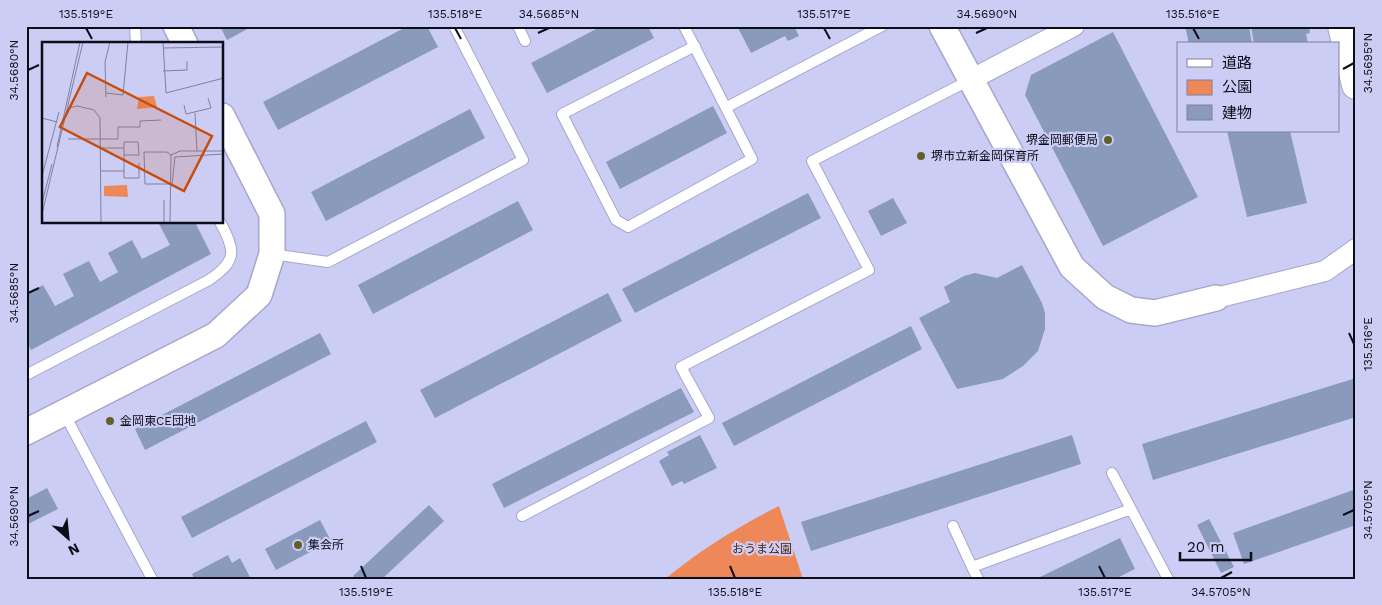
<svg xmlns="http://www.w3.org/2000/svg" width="1382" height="605" viewBox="0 0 1382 605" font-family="'Work Sans','Noto Sans JP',sans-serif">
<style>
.green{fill:#ef8859}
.building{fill:#899abc}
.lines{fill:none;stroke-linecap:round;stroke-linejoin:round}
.service-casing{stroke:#a5a6cb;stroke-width:12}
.minor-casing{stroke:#a5a6cb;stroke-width:22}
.tertiary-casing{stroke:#a5a6cb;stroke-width:28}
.primary-casing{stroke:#a5a6cb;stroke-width:30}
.service{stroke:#fff;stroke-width:10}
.minor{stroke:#fff;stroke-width:20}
.tertiary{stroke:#fff;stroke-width:25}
.primary{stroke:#fff;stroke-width:28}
.ticks{fill:none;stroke:#0d0c19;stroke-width:2}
.poi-dot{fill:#635f2b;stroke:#cccdf4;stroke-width:2}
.labels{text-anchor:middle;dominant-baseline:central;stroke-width:4.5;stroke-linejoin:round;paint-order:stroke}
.poi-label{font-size:12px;fill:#0d0c19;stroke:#cccdf4;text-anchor:start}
.park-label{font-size:12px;fill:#4f220d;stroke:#cccdf4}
.inset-road{fill:none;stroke:#80809c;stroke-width:1}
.view{fill:#c74d0e;fill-opacity:0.15;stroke:#c74d0e;stroke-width:2.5}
.inset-edge{fill:none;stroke:#0d0c19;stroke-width:2.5}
.neatline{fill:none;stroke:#0d0c19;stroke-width:2}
.ticks-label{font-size:12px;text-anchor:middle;fill:#0d0c19}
</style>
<rect width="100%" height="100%" fill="#cccdf4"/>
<!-- green -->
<path class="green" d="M779,506L803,579H665C700,550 739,526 779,506Z"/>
<!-- building -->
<path class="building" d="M220,26H253L227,40Z
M408,26H427L438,47L278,130L263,102Z
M602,26H648L654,38L547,93L531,63Z
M737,26H794L799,36L788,41L785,36L751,53Z
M1185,26H1249L1252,44H1189Z
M1251,26H1309L1310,33L1306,34L1308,44H1254Z
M1113,32L1198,197L1103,246L1025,95L1031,75Z
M713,106L727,133L620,189L606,162Z
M470,109L485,138L326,221L311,192Z
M1227,131H1290L1307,203L1247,217Z
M808,193L821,218L635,313L622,289Z
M893,198L907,223L881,236L868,211Z
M518,201L533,230L373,314L358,285Z
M158,222H195L211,254L31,350L26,341V321L28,320L26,317V294L43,285L55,306L74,296L63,274L89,261L100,282L118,272L108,253L132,240L142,259L170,245Z
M1022,265L1042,303L1045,313V329L1038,351L1023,366L1003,379L957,389L919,318L950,302L944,287L964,276L975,273L997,278Z
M608,293L622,321L435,418L420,390Z
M911,326L922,349L734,446L722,423Z
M320,333L331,354L145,450L135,429Z
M1356,378V417L1153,480L1142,444Z
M681,388L694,412L504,508L492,484Z
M366,421L377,442L192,538L181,517Z
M700,435L717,468L684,484L682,481L672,486L659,461L669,455L667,452Z
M1072,435L1081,464L811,551L801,522Z
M47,488L58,509L26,525V499Z
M1356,489V525L1244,564L1233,533Z
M429,505L444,521L382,579H356L353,576Z
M1209,519L1234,567L1221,573L1197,525Z
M320,520L331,541L276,570L265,549Z
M1120,538L1135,569L1115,579H1036Z
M228,555L232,563L240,558L251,579H194L192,574Z"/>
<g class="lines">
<!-- service casing -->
<g class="service-casing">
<path id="service" d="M135,26L136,44
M518,26L525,41
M684,26L752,159L628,227L616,220L562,114L695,46
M727,107L882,26
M272,254L328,262L523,160L454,26
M26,375L209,280C237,261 236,251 220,222
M64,413L152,579
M1112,473L1168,579
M522,516L709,418L681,367L869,270L812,161L970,80
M953,526L972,567
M978,579L972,567L1131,509"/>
</g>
<!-- minor casing -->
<g class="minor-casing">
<path id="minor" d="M970,80L1074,26
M1216,298L1325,271L1356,249"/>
</g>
<!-- tertiary casing -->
<g class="tertiary-casing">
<path id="tertiary" d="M176,26L185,44
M942,26L1072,267L1105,297L1131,310L1155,313L1216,298
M26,432L216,335L259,295L272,254V214L222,116"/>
</g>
<!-- primary casing -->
<g class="primary-casing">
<path id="primary" d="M1342,26L1356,85"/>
</g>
<!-- service -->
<use href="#service" class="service"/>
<!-- minor -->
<use href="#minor" class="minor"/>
<!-- tertiary -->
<use href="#tertiary" class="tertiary"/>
<!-- primary -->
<use href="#primary" class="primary"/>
</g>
<!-- ticks -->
<path class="ticks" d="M86,28L92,39M455,28L461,39M824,28L830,39M1193,28L1199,39M538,33L549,28M976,33L987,28M1343,69L1354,63M28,70L39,65M28,293L39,288M1349,333L1354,344M1343,515L1354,510M28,516L39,511M361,566L366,578M730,566L735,578M1099,566L1105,578M1221,578L1232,572"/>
<!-- markers -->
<g class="poi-dot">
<circle cx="1108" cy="140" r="5"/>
<circle cx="921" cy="156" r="5"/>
<circle cx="110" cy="421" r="5"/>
<circle cx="298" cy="545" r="5"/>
</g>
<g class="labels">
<!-- poi labels -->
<g class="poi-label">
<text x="1098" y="140" text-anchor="end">堺金岡郵便局</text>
<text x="931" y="156">堺市立新金岡保育所</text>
<text x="120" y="421">金岡東CE団地</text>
<text x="308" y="545">集会所</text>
</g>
<!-- park labels -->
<g class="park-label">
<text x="762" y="549">おうま公園</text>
</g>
</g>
<!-- overview -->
<g transform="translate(42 42)">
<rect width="181" height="181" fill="#cccdf4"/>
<path d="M112,54L115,65L95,67L97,55ZM85,143L86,155L62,154V144Z" fill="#ef8859"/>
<path class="inset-road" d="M121,0L124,51L182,36M121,6L182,5M121,29L145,28V19M64,51L81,53L86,0M64,55L63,20L68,0M142,63L144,72L169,66L166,56M27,66L35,64L52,68L58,76L59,181M153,71L155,109M0,76L15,80M26,97H76V85H98V79L119,78M15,105L38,0M59,106H82M82,113H97L96,100H82V136H97V121M59,129H82M0,134L17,70M128,142H103L102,110H125L129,113M130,143L133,115L182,112M122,158V181M0,161L10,122M0,172L41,0M128,181L129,113L138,109H182"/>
<path class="view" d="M45,31L170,94L142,149L18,85Z"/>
<rect width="181" height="181" class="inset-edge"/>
</g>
<!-- border -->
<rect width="1382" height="605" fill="none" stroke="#cccdf4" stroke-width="55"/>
<!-- legend -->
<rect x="1177" y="42" width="162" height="90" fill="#cccdf4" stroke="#80809c"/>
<rect x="1187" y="59" width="25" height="8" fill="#ffffff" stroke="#80809c"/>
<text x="1222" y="68" font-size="15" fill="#0d0c19">道路</text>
<rect x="1187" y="80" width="25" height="15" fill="#ef8859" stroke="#80809c"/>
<text x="1222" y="92" font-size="15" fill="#0d0c19">公園</text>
<rect x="1187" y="105" width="25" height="15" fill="#899abc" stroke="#80809c"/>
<text x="1222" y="118" font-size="15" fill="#0d0c19">建物</text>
<!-- north arrow -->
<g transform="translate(68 538) rotate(153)" stroke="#cccdf4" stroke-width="4" paint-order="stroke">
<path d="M0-4L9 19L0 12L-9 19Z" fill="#0d0c19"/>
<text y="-8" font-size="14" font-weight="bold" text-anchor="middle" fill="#0d0c19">N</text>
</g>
<!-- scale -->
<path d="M1180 552v8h71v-8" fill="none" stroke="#0d0c19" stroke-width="2.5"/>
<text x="1187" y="552" font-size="15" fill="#0d0c19" stroke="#cccdf4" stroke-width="4" paint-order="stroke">20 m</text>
<rect x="28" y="28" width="1326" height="550" class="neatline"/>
<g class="ticks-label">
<text x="86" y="18">135.519°E</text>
<text x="455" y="18">135.518°E</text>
<text x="549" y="18">34.5685°N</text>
<text x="824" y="18">135.517°E</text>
<text x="987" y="18">34.5690°N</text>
<text x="1193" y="18">135.516°E</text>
<text transform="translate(1368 63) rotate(-90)" y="4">34.5695°N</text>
<text transform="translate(14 70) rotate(-90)" y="4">34.5680°N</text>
<text transform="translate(14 293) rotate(-90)" y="4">34.5685°N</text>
<text transform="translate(1368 344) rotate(-90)" y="4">135.516°E</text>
<text transform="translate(1368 510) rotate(-90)" y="4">34.5705°N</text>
<text transform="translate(14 516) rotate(-90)" y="4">34.5690°N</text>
<text x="366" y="596">135.519°E</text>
<text x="735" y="596">135.518°E</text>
<text x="1105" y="596">135.517°E</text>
<text x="1221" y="596">34.5705°N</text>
</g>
</svg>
